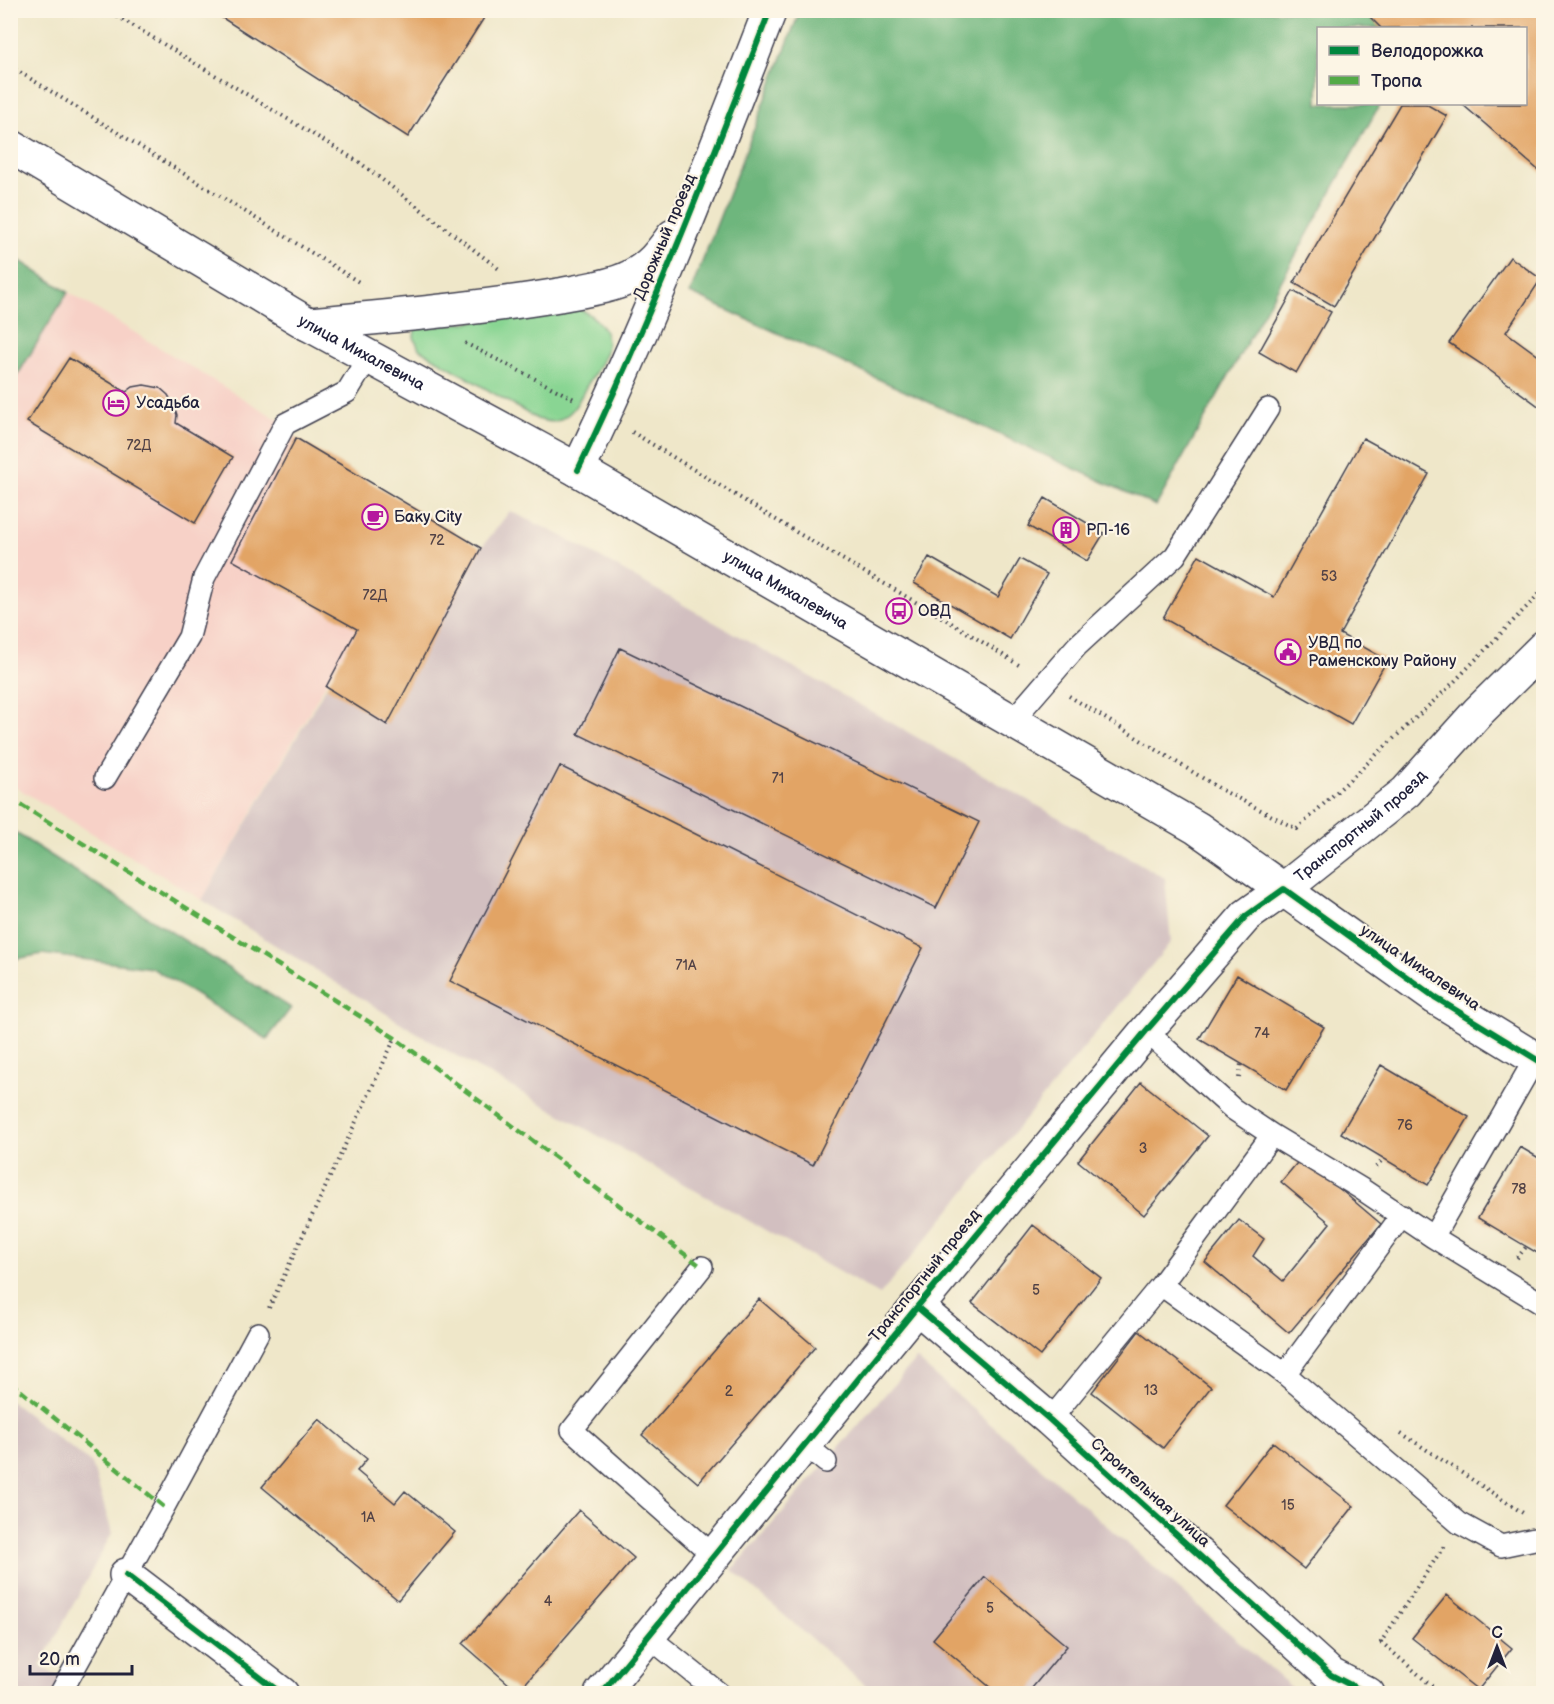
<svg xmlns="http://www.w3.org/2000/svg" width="1554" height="1704" viewBox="0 0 1554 1704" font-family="'Balsamiq Sans',sans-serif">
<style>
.built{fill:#f7d1c7}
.industrial{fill:#d2bfc0}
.green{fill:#89d593;stroke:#567c67;stroke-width:1.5}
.forest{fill:#6eb67d;stroke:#486c5c;stroke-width:1.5}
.building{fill:#e2a465}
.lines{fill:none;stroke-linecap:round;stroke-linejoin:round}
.lane-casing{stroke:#414050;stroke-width:24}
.street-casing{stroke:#414050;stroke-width:36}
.secondary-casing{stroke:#414050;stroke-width:36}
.path{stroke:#414050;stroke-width:4;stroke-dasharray:1.5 4.5;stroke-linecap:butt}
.lane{stroke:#fff;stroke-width:21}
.street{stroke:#fff;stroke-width:33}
.secondary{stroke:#fff;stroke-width:33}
.quiet{stroke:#53aa46;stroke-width:4.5;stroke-dasharray:9 4.5;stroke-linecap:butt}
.cycleway-casing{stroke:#fcf5e5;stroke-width:10}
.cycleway{stroke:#00873e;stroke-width:6}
.labels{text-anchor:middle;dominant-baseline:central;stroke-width:4.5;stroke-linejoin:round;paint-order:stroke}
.number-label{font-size:14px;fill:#524246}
.street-label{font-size:16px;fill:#22223b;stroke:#fcf5e5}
.poi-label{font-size:16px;fill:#22223b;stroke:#fcf5e5;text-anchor:start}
</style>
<rect width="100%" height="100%" fill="#fcf5e5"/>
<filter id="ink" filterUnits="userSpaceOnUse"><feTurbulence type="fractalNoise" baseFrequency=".0167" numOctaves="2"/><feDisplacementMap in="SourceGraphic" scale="12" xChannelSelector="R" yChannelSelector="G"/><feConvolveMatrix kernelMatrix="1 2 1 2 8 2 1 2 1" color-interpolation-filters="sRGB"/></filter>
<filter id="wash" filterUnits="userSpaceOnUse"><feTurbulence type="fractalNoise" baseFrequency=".008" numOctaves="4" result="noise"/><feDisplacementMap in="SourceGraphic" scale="24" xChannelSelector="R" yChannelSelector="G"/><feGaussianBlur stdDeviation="1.35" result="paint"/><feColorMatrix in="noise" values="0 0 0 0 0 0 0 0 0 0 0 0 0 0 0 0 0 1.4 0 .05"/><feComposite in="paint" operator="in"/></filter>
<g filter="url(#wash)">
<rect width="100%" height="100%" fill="#efe7c9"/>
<!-- built -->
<path class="built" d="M68,292L285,424L296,438L232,560L357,629L202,900L11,784L10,386Z"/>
<!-- industrial -->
<path class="industrial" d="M510,511L562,536L1165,878L1171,942L880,1295L432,1042L202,900L326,687L387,724L481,548Z
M916,1359L1298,1693H874L732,1570Z
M10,1401L92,1464L112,1533L40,1666L90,1693H11Z"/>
<!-- green -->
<path class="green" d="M576,308C596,315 613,332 605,354C601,365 592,377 586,387C580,398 575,411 564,417C555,424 548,422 537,419L419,349L414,337L415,329Z"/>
<!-- forest -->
<path class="forest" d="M1363,11L1381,28H1318V104H1380L1156,506L690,293L800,11Z
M11,255L68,292L11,386Z
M11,830L291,1008L267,1039L152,968L42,954L11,960Z"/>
<g id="blocks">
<!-- building -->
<path class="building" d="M210,10H489L408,137Z
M1363,10H1544V175L1462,104H1526V28H1381Z
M1400,104H1426L1447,116L1334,306L1294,283Z
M1510,257L1541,279L1506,332L1544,360V410L1481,364L1449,343Z
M1293,291L1331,312L1296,373L1259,352Z
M69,358L126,392L133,387L144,385L160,388L168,395L174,405L177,415L176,423L233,457L195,523L27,422Z
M296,438L481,548L387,725L326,687L357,629L232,560Z
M1363,438L1429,474L1340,634L1387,660L1351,724L1163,618L1199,555L1274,597Z
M1045,498L1104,533L1087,561L1028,526Z
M929,557L998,597L1020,559L1047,574L1010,639L914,583Z
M620,648L979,822L936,908L578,734Z
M560,766L923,948L813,1165L450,981Z
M1237,975L1324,1027L1286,1090L1199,1039Z
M1381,1065L1469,1117L1428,1185L1341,1133Z
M1141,1082L1208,1136L1144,1215L1078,1161Z
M1520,1147L1544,1161V1257L1478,1218Z
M1302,1157L1381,1224L1289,1333L1205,1262L1239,1220L1264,1239L1253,1256L1283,1281L1330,1223L1281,1182Z
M1033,1225L1101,1278L1040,1356L972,1303Z
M759,1299L815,1347L698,1483L642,1435Z
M1139,1331L1211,1387L1163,1448L1092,1392Z
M319,1419L367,1459L357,1471L395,1503L405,1491L455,1532L398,1600L262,1487Z
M1273,1442L1354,1506L1304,1569L1223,1505Z
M579,1510L634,1558L518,1692L463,1644Z
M985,1577L1067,1646L1027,1694H998L933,1639Z
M1447,1595L1512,1648L1478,1690L1412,1638Z"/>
</g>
</g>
<g filter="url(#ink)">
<use href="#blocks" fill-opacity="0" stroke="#414050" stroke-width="1.5"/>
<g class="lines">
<!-- lane casing -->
<g class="lane-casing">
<path id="lane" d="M1012,721L1077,646L1175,556L1268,409
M105,778L189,637L204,578L285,424L347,392L369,356
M1146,1031L1233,1109L1272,1135L1360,1188L1433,1237L1544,1305
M1433,1237L1535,1059
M702,1267L572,1430L714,1556
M1161,1285L1285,1374L1402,1215
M1285,1374L1459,1523L1501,1546L1544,1537
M1050,1420L1161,1285L1272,1135
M805,1445L826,1462
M649,1637L720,1694
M60,1694L164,1507L258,1333"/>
</g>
<!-- street casing -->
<g class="street-casing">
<path id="street" d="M308,324C392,316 476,309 559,295C579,291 612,287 630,277C650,267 660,254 673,236
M578,470C650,320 710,165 770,10
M917,1307L1050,1420L1331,1675L1368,1694
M126,1575L282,1694
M601,1694L917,1307L1146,1031L1246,916L1284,889"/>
</g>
<!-- secondary casing -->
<g class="secondary-casing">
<g id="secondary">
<path id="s1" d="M10,146L308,324L578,470L1197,828L1436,998L1544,1064"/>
<path id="s2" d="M1284,889L1406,792L1478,712L1544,647"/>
</g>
</g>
<!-- path -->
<path class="path" d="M107,10L359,162L499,269
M10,66L362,284
M465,343L576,400
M632,432L801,535L960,628L1022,667
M1069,696L1222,790L1297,829L1453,683L1544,589
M1239,1078L1241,1064
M1376,1167L1383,1159
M1517,1258L1526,1247
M269,1308L395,1038
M1401,1433L1523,1513
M1441,1694L1381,1642L1444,1546"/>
<!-- lane -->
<use href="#lane" class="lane"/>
<!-- street -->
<use href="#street" class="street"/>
<!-- secondary -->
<use href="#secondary" class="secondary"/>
<!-- quiet -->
<path class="quiet" d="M10,798L395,1038L702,1267
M10,1382L164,1507"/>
<!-- cycleway casing -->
<g class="cycleway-casing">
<path id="cycleway" d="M578,470C650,320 710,165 770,10
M917,1307L1050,1420L1331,1675L1368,1694
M126,1575L282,1694
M601,1694L917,1307L1146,1031L1246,916L1284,889L1436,998L1544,1064"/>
</g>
<!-- cycleway -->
<use href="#cycleway" class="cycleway"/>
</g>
</g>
<!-- icons -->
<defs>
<g id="hotel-ring" transform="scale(1.35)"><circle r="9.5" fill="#fcf5e5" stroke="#b5179e" stroke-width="1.5"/><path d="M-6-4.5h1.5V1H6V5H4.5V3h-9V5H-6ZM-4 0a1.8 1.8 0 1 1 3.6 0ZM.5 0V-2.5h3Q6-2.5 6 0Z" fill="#b5179e"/></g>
<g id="cafe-ring" transform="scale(1.35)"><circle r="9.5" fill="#fcf5e5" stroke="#b5179e" stroke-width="1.5"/><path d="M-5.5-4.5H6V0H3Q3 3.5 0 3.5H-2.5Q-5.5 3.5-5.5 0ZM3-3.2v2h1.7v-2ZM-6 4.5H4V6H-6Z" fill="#b5179e"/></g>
<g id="building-ring" transform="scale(1.35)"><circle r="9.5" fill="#fcf5e5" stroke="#b5179e" stroke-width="1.5"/><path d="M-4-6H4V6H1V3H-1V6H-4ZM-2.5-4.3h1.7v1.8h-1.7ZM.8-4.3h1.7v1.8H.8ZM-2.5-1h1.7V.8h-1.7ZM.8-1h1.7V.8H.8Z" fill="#b5179e"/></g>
<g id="bus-ring" transform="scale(1.35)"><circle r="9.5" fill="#fcf5e5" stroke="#b5179e" stroke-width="1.5"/><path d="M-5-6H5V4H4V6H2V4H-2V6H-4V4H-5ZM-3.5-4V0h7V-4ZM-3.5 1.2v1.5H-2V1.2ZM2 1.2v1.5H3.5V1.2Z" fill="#b5179e"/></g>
<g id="civic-ring" transform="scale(1.35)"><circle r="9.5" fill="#fcf5e5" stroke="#b5179e" stroke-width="1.5"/><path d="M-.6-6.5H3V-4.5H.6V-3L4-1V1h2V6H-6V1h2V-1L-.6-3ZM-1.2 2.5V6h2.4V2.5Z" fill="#b5179e"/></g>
</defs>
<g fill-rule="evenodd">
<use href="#hotel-ring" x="116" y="403"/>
<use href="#cafe-ring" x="375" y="517"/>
<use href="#building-ring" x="1066" y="530"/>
<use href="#bus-ring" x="899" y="611"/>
<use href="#civic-ring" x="1288" y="652"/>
</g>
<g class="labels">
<!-- number labels -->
<g class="number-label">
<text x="139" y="445">72Д</text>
<text x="437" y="540">72</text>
<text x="1329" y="576">53</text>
<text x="375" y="595">72Д</text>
<text x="778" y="778">71</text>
<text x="686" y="965">71А</text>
<text x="1262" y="1033">74</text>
<text x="1405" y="1125">76</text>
<text x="1143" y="1148">3</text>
<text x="1519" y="1189">78</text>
<text x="1036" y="1290">5</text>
<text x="1151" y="1390">13</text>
<text x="729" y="1391">2</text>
<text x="1288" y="1505">15</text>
<text x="368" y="1517">1А</text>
<text x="548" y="1601">4</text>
<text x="990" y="1608">5</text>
</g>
<!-- street labels -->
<g class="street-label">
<text transform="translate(665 237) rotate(-67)">Дорожный проезд</text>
<text stroke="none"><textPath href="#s1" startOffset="408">улица Михалевича</textPath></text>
<text stroke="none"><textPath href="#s1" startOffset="894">улица Михалевича</textPath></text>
<text stroke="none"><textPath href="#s2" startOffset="99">Транспортный проезд</textPath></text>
<text transform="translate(1420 968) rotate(34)">улица Михалевича</text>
<text transform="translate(925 1276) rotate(-51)">Транспортный проезд</text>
<text transform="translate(1150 1493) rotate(42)">Строительная улица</text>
</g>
<!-- poi labels -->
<g class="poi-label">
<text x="136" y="403">Усадьба</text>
<text x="394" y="517">Баку City</text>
<text x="1086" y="530">РП-16</text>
<text x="918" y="611">ОВД</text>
<text x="1308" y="643">УВД по<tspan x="1308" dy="18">Раменскому Району</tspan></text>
</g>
</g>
<!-- margin -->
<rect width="1554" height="1704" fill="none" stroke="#fcf5e5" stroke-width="36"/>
<!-- legend -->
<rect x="1317" y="27" width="210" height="78" fill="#fcf5e5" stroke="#a5a1a1" stroke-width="1.5"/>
<rect x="1329" y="46" width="30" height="9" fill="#00873e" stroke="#a5a1a1" stroke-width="1.5"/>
<text x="1371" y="57" font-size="18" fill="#22223b">Велодорожка</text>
<rect x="1329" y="76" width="30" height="9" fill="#53aa46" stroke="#a5a1a1" stroke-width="1.5"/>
<text x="1371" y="87" font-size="18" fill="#22223b">Тропа</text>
<!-- north arrow -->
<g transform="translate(1497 1647)" stroke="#fcf5e5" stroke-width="4.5" paint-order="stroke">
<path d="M0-4.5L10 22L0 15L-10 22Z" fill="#22223b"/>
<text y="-9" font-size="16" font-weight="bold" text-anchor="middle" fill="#22223b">С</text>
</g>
<!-- scale -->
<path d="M30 1665v9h102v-9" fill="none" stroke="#22223b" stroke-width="3"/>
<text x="39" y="1665" font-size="18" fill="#22223b" stroke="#fcf5e5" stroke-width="4.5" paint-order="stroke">20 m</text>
</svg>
